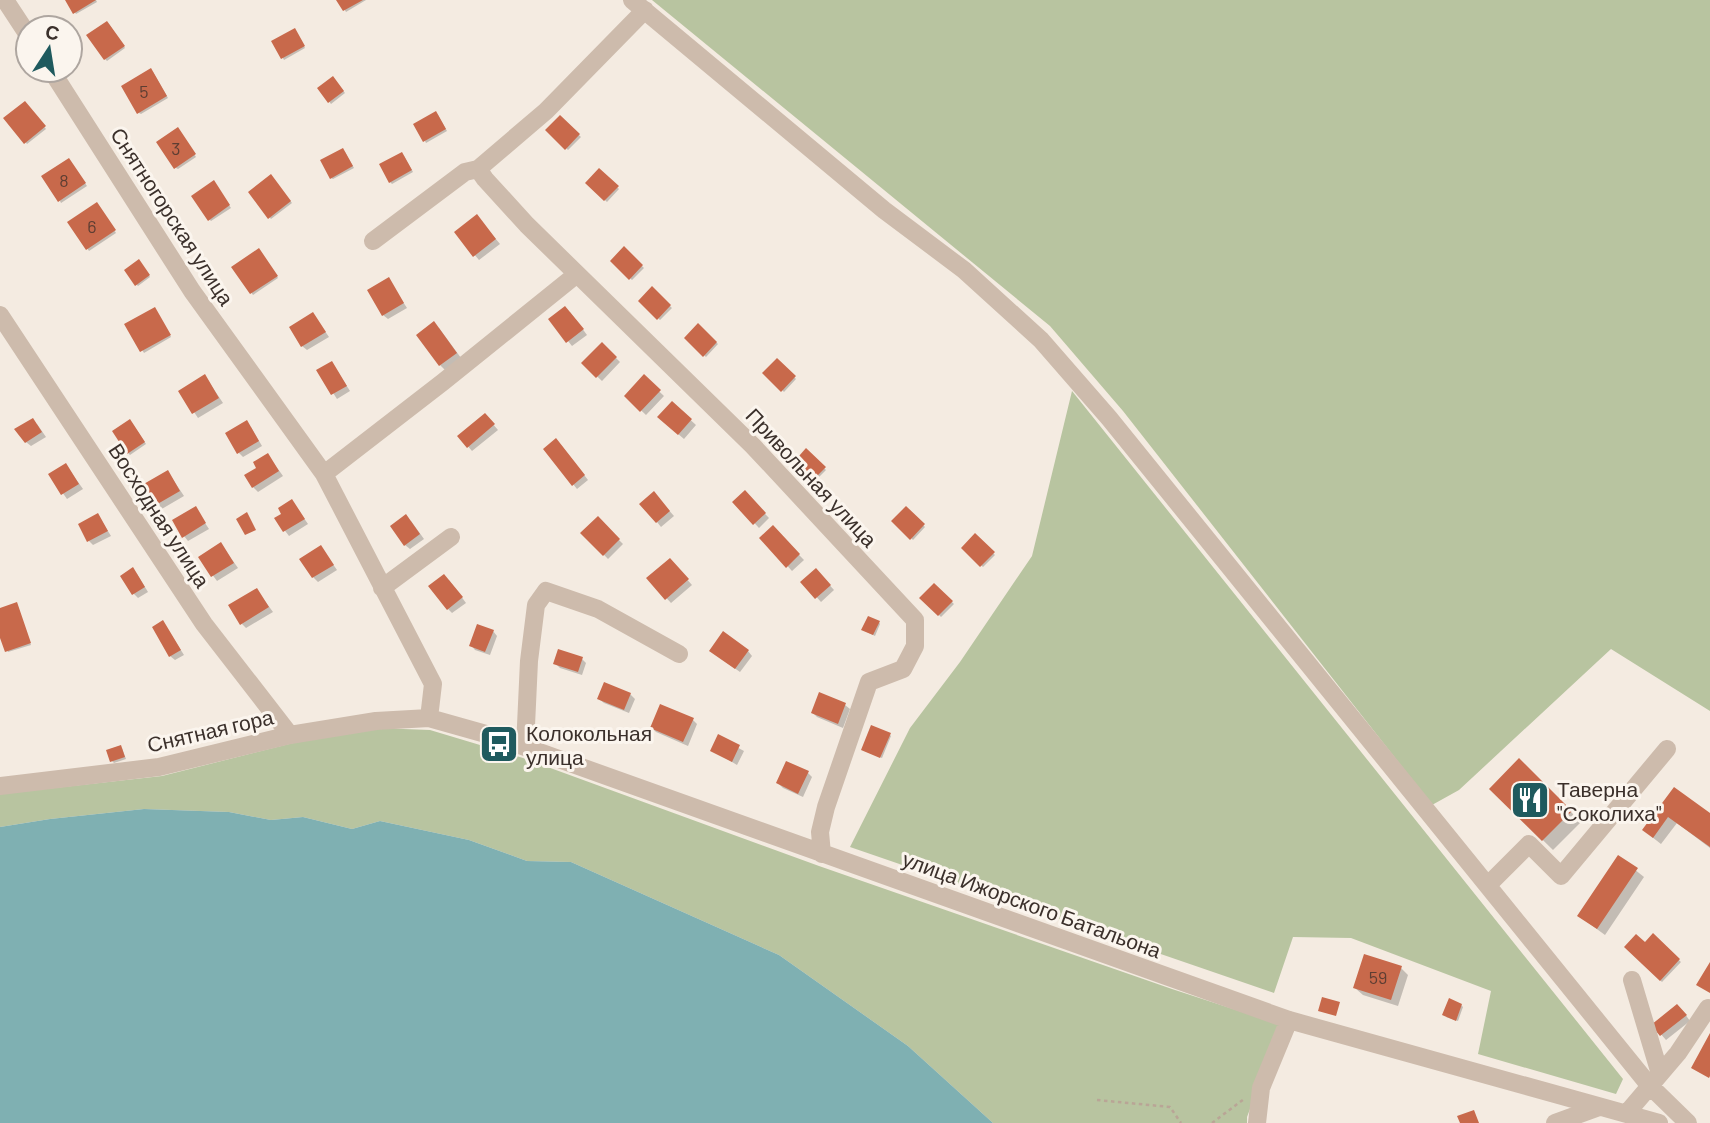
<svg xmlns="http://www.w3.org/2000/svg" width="1710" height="1123" viewBox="0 0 1710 1123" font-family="Barlow,sans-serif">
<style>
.green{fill:#b8c4a0}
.water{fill:#7fb0b2}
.shadow{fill:#0003}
.building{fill:#c8694b}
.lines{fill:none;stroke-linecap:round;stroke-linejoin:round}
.path{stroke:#b9a596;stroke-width:2.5;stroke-dasharray:3.5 3.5;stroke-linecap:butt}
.minor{stroke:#cdbbac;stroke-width:18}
.labels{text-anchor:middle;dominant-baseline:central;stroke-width:6;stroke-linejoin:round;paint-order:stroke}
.number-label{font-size:18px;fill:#5e3e33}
.street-label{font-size:21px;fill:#3b302b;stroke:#fbf5ee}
.poi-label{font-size:21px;fill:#3b302b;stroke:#fbf5ee;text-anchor:start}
</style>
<rect width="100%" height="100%" fill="#f4ebe1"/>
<!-- green -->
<path class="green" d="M652,0H1710V711L1611,649L1459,790L1432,805L1123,411L1050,326Z
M1072,391L1623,1079L1616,1094L1478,1054L1491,991L1351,938L1293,937L1274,993L850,847L910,728L960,662L1032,556Z
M377,728L430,730L523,758L819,866L1172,989L1282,1025L1247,1117V1123H993L908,1046L779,955L571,862L527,861L469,840L380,821L352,829L303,817L271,820L229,812L144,809L50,819L0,827V794L162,776L293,743Z"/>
<!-- water -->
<path class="water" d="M144,809L229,812L271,820L303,817L352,829L380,821L469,840L527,861L571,862L779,955L908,1046L993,1123H0V827L50,819Z"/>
<!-- shadow -->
<path class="shadow" d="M67,0H96L97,2L76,14Z
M339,0H366L346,12Z
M109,24L125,48L107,61L105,59Z
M296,32L305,48L284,60L274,42Z
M153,72L168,98L141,114L139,113Z
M333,78L345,93L331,104L319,88Z
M25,103L46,129L27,144L6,118Z
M438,115L447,131L426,143L425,141Z
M560,117L581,137L568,150L548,130Z
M179,131L196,157L178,169L176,168Z
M345,152L354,168L333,179L331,178Z
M404,156L413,172L392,184L390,182Z
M70,162L87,186L61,203L60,201Z
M599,170L619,189L607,202L587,183Z
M271,177L292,203L271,219L250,192Z
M215,184L231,208L211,221L209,219Z
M99,206L116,233L89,251L70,223Z
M481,221L500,244L479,260L456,233Z
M625,249L644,268L632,280L612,261Z
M261,252L278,278L253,295L234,268Z
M141,263L150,277L138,286L136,284Z
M388,279L407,308L388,319L383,315Z
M652,289L672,308L660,320L640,301Z
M156,311L171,337L144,353L127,325Z
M570,312L587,335L572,346L568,341Z
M313,314L329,337L307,350L302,346Z
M698,326L718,344L706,357L686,338Z
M439,328L461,358L445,370L440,365Z
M602,344L620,362L602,381L583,363Z
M777,360L796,379L784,392L765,373Z
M332,363L350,391L337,399L319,371Z
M205,376L223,403L198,418L180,391Z
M644,377L664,396L646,415L626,396Z
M672,403L696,425L684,439L664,422Z
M485,415L498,430L472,451L459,436Z
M132,423L146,444L130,455L128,453Z
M37,424L46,437L31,446L26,442Z
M251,427L262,446L243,457L239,453Z
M561,445L588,480L577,489L573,484Z
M806,451L826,470L814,482L794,464Z
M268,455L283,476L258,492L253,487L259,468Z
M66,465L83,489L67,499L50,475Z
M168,472L184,496L160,510L155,505Z
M745,493L769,518L759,528L735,502Z
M658,498L674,516L661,527L657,522Z
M292,501L308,524L289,536L276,519L283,514Z
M195,508L209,529L188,541L184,536Z
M906,508L925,527L913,540L894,521Z
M98,515L111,536L93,545L89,541Z
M598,519L623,544L608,559L583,533Z
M411,521L424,539L410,549L405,545Z
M773,528L804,560L792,571L762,538Z
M975,536L995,555L983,567L963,548Z
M221,544L238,568L217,581L200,558Z
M321,547L337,570L318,582L313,577Z
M670,560L692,585L671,603L649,579Z
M816,570L834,590L821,602L803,582Z
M137,574L148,592L138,598L134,594Z
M449,580L466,603L452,613L448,609Z
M934,585L954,604L941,617L922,598Z
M257,590L273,612L246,628L242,624Z
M17,604L31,645L8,652L0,632V609Z
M163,622L184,655L175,660L170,656Z
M879,622L880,624L875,636L865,631Z
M493,631L497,636L490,655L475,650L471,645Z
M748,651L752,656L740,672L716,655Z
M582,659L586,663L582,675L560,668L555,663Z
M630,694L635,699L629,713L604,703L599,699Z
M845,705L850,709L843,728L817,717L813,713Z
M693,720L697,724L688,746L656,732L652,728Z
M890,735L891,736L882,758L865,751Z
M718,737L744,751L737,765L712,750Z
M122,748L126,759L114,763L112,761Z
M1519,760L1581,822L1553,850L1491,789Z
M808,773L812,777L803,797L783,788L778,783Z
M1674,789L1710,815V848L1677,823L1661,844L1652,837Z
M1619,857L1644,877L1605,935L1579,916Z
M1653,936L1681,962L1662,982L1626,947L1645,945Z
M1401,968L1408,975L1398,1006L1363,995L1355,988Z
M1461,1005L1463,1007L1458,1021L1446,1017Z
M1682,1010L1690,1021L1666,1040L1653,1025Z"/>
<!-- building -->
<path class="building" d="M65,0H96L73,14Z
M336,0H363L343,11Z
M107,21L125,46L104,60L86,35Z
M295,28L305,46L281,59L271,41Z
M151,68L167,96L137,114L121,86Z
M333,76L344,91L328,103L317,88Z
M25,101L46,126L24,144L3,118Z
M436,111L446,129L423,142L413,124Z
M560,115L580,134L565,150L545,130Z
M178,127L196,154L174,169L156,142Z
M343,148L353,166L330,179L320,160Z
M402,152L412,170L389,183L379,164Z
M69,158L86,183L58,202L41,176Z
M599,168L619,186L604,201L585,183Z
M271,174L291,201L268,219L248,192Z
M214,180L230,205L208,221L191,196Z
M97,202L116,230L86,250L67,222Z
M477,214L496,239L473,257L454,232Z
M624,246L643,265L629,280L610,261Z
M259,248L278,276L250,294L231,267Z
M139,259L150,275L135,286L124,270Z
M389,277L404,303L382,316L367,290Z
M652,286L671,305L657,320L638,301Z
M565,306L584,329L566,343L548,319Z
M155,307L171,335L140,352L124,324Z
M313,312L326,332L301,347L289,327Z
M434,321L457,353L439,366L416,335Z
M698,323L717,342L703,357L684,338Z
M602,342L617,357L596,378L581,363Z
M777,358L796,376L781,392L762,373Z
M332,361L347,386L331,395L316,370Z
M205,374L219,398L192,414L178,391Z
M644,374L661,390L640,412L624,396Z
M672,401L692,419L678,435L657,417Z
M485,413L495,424L467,448L457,436Z
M33,418L42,432L25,443L14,429Z
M130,419L145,442L127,454L112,431Z
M247,420L259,441L237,454L225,433Z
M556,438L585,475L572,486L543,449Z
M806,448L826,467L811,482L792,464Z
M268,453L279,471L252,488L244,475L256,468L253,462Z
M66,463L79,484L61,495L48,474Z
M168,470L180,491L154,506L142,485Z
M745,490L766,513L753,525L732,502Z
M654,491L670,511L656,523L639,504Z
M292,499L305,519L283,532L274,518L281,514L278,508Z
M196,506L206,523L182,538L172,520Z
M906,506L925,524L910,540L891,521Z
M247,512L256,530L245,535L236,519Z
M98,513L108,531L87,542L78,524Z
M406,514L420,534L404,546L390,526Z
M598,516L620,539L603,556L580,533Z
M773,525L800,554L786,568L759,538Z
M975,533L995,552L980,567L961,548Z
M221,542L234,563L211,577L198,557Z
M321,545L334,565L312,578L299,559Z
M670,558L689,579L665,600L646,578Z
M133,567L145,587L132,595L120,576Z
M816,568L831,585L815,599L800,582Z
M444,574L463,597L447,610L428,586Z
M934,583L953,601L938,616L919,598Z
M257,588L269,607L240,625L228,605Z
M17,602L31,643L5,652L0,638V608Z
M868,616L880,621L873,635L861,630Z
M163,620L181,650L169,657L152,627Z
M477,624L494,630L485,652L469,646Z
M723,631L749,650L735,669L709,651Z
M558,649L583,657L578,672L553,664Z
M604,682L631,693L624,710L597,699Z
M819,692L846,703L838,724L811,713Z
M660,704L694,718L683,742L650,728Z
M871,725L891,733L880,758L861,750Z
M718,734L740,745L732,762L710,751Z
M121,745L125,757L110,762L106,750Z
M1519,758L1572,811L1542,841L1489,789Z
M786,761L809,771L798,794L776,783Z
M1674,787L1710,813V847L1668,817L1653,838L1642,830Z
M1618,855L1638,868L1597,929L1577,916Z
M1653,933L1680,959L1660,981L1624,947L1636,934L1645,942Z
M1364,954L1402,966L1391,1000L1353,988Z
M1710,962V993L1696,985Z
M1322,997L1340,1002L1336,1016L1318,1011Z
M1449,998L1462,1004L1456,1021L1442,1015Z
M1677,1004L1687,1015L1660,1036L1651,1025Z
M1710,1033V1076L1709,1078L1691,1068Z
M1474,1110L1479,1123H1460L1457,1116Z"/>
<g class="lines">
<!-- path -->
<path class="path" d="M1097,1100L1170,1107L1181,1123
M1212,1123L1244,1099"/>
<!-- minor -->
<path class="minor" d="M5,0L28,35
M632,0L884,210L964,270L1041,340L1109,418L1649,1085L1688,1123
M645,10L546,111L478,169L485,179L527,225L753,446L915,620V646L903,669L869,682L826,807L820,832L822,854
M51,70L192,291L324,474L433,684L429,718
M373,241L465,172L478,169
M0,315L204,624L290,735
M324,474L443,382L577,274
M382,588L451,537
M525,747L529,661L536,605L546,591L598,609L679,654
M0,786L159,767L290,735L376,721L429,718L500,738L1289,1020L1659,1123
M1488,885L1529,844L1561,876L1667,749
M1632,980L1660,1074
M1626,1114L1678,1053L1708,1008
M1257,1123L1261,1088L1289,1020
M1555,1123L1599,1107"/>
</g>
<!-- icons -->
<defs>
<g id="bus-square" transform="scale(2.0125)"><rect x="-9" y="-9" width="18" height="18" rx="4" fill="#1f5a5e" stroke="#fbf5ee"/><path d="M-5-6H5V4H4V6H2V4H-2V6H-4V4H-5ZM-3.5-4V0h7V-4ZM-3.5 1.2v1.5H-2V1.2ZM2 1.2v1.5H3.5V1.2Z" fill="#fff"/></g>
<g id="restaurant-square" transform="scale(2.0125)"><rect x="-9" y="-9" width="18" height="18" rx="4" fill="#1f5a5e" stroke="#fbf5ee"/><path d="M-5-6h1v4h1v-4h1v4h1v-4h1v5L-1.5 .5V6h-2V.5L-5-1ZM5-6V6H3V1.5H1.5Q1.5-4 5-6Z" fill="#fff"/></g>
</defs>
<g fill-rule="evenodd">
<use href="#bus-square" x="499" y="744"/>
<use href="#restaurant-square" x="1530" y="800"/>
</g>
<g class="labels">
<!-- number labels -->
<g class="number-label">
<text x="144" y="91">5</text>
<text x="176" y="148">3</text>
<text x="64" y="180">8</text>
<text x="92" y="226">6</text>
<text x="1378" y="977">59</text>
</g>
<!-- street labels -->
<g class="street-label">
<text transform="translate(173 216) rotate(57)">Снятногорская улица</text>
<text transform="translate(812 477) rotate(47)">Привольная улица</text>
<text transform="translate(160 515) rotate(57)">Восходная улица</text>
<text transform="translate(210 730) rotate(-13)">Снятная гора</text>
<text transform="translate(1032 904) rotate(20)">улица Ижорского Батальона</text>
</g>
<!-- poi labels -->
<g class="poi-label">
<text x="526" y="732">Колокольная<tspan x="526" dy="24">улица</tspan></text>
<text x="1557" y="788">Таверна<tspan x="1557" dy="24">"Соколиха"</tspan></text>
</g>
</g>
<!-- north arrow -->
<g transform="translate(49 49) rotate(12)"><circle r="33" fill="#fbf5ee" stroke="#aea6a0" stroke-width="2"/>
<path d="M0-5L12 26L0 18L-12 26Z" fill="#1f5a5e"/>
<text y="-10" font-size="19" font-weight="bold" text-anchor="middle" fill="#3b302b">С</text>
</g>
</svg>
